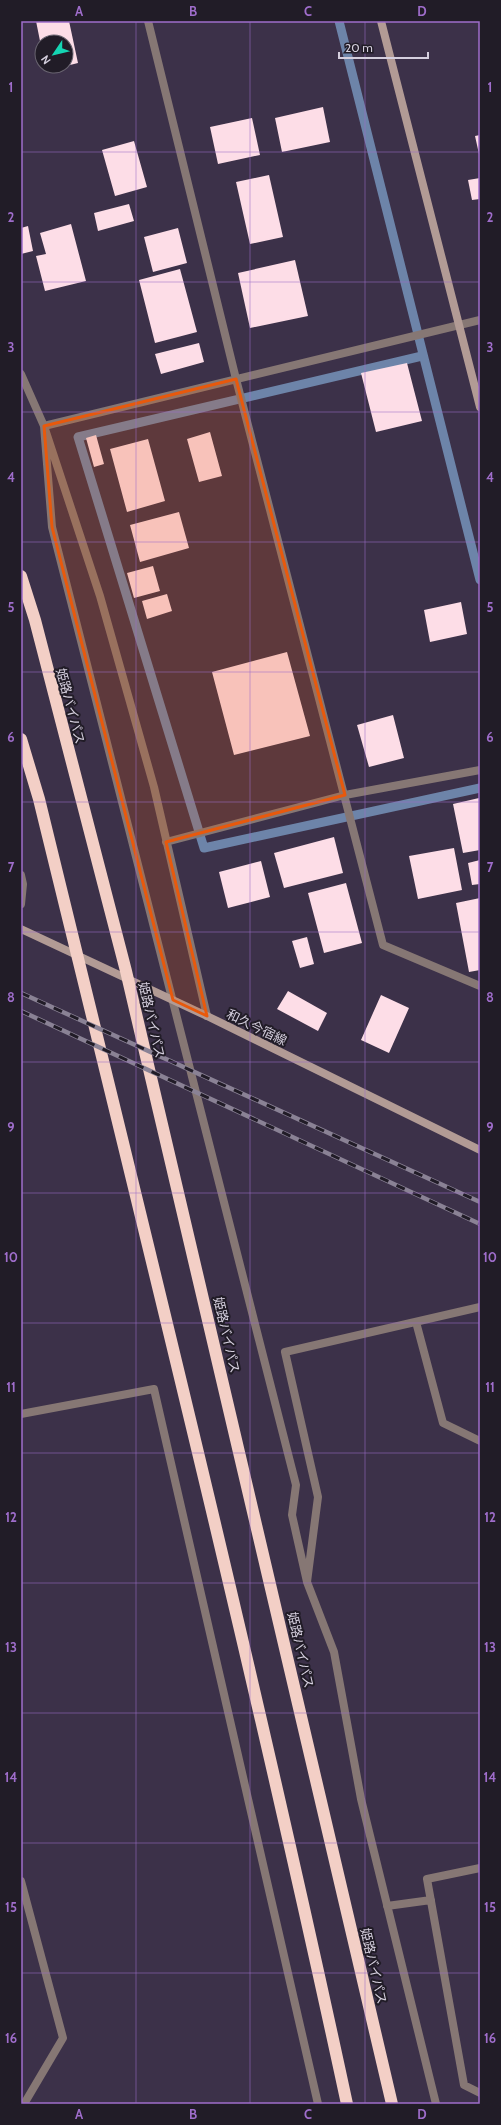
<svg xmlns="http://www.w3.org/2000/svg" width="501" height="2125" viewBox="0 0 501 2125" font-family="Cabin,'Noto Sans JP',sans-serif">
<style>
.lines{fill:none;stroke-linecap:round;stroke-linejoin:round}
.stream{stroke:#6d84a9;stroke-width:9}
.building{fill:#fddde7}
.street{stroke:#867774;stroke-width:8}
.secondary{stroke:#b29b95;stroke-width:8}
.highway{stroke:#f3cfc6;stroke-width:12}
.rail-casing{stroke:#8a8295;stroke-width:4.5}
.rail{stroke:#211c27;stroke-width:3;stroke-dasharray:9;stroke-linecap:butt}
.marked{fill:#e8590c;fill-opacity:0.2;stroke:#e8590c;stroke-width:3;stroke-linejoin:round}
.grid{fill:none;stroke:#9f6dcb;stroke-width:1;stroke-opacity:0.55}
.labels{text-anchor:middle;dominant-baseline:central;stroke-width:4;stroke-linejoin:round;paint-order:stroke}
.street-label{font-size:13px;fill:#d5cfde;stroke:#211c27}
.neatline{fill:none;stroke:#9f6dcb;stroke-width:1.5}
.grid-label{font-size:13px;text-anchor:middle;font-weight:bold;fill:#9f6dcb}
</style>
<rect width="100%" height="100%" fill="#3c3149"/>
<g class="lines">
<!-- stream -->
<path class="stream" d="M339,21L480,580
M422,356L78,437L204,848L480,788"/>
</g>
<!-- building -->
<path class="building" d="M36,21H69L78,63L66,66V42H42L41,46Z
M46,66H61V67L47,70Z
M323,107L330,142L282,152L275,118Z
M252,118L260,155L218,164L210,127Z
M480,135V154H479L475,136Z
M134,141L147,187L115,196L102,150Z
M269,175L283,237L250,244L236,182Z
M480,178V199L472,200L468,180Z
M129,204L134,221L98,231L94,213Z
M71,224L86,281L45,291L36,256L46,254L40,233Z
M28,226L33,251L21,254V228Z
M178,228L187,263L153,272L144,237Z
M295,260L308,316L250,328L238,273Z
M180,269L197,332L155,343L139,280Z
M199,343L204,362L161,374L155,354Z
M407,363L422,421L376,432L361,373Z
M210,432L222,476L199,482L187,439Z
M96,435L104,464L94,467L86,438Z
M148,439L165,501L127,512L110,449Z
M179,512L189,548L140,562L130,525Z
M153,566L160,591L134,598L127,573Z
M167,594L172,611L147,619L142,601Z
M461,602L467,634L430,642L424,610Z
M287,652L310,736L234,755L212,672Z
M393,715L404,758L369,767L357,725Z
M479,798L480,850L463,853L453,804Z
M334,837L343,873L284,888L274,853Z
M454,848L462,890L418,899L409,856Z
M480,860V884L472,885L468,863Z
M261,861L270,897L228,908L219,872Z
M346,883L362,943L324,953L308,893Z
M480,898V970L469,972L456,903Z
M307,937L314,964L300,968L292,941Z
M288,991L327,1013L318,1031L277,1009Z
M381,995L409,1008L389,1053L361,1040Z"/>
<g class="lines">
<!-- street -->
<path class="street" d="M148,21L236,379L383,945L480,986
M21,374L44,426L100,596L154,787L207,1016
M166,842L345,795L480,770
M21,875L23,884L21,904
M416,1322L443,1423L480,1441
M21,1414L154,1389L318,2104
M307,1582L292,1515L296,1485L52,527L44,426L480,320
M480,1868L427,1879L464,2085L480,2093
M21,1881L63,2038L24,2104
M387,1906L431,1900
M436,2104L361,1799L334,1652L307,1582L318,1497L285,1352L480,1307"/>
<!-- secondary -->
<path class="secondary" d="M381,21L480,407
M21,929L207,1016L480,1150"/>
<!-- highway -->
<path class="highway" d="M21,576L35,620L126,971L392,2104
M21,739L39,799C145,1233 253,1667 347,2104"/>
<!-- rail casing -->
<g class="rail-casing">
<path id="rail" d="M21,993L480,1202
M21,1011L480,1224"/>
</g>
<!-- rail -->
<use href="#rail" class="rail"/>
</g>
<!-- marked area -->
<path class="marked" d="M236,379L345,795L166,842L207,1016L173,1000L52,527L44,426Z"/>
<!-- grid -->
<path class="grid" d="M136,21V2104M250,21V2104M365,21V2104M21,152H480M21,282H480M21,412H480M21,542H480M21,672H480M21,802H480M21,932H480M21,1062H480M21,1193H480M21,1323H480M21,1453H480M21,1583H480M21,1713H480M21,1843H480M21,1973H480"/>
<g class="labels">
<!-- street labels -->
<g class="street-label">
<text transform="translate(71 706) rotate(75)">姫路バイパス</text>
<text transform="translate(152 1020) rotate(77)">姫路バイパス</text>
<text transform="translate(257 1027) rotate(26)">和久今宿線</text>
<text transform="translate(227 1335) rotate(77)">姫路バイパス</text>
<text transform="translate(301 1650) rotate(77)">姫路バイパス</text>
<text transform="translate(374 1966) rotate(77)">姫路バイパス</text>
</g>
</g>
<!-- border -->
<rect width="501" height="2125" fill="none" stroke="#211c27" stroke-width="44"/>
<!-- north arrow -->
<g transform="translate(54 54) rotate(235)"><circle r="19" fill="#211c27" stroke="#696470"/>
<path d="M0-3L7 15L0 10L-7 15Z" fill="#15d5b3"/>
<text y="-6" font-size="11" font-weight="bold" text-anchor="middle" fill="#d5cfde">N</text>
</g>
<!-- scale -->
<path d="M339 52v6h89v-6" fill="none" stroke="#d5cfde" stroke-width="2"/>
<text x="345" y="52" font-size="12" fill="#d5cfde" stroke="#211c27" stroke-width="3" paint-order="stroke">20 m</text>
<rect x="22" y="22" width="457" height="2081" class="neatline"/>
<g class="grid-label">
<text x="79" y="16">A</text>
<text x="193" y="16">B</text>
<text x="308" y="16">C</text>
<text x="422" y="16">D</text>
<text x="11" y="92">1</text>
<text x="490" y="92">1</text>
<text x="11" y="222">2</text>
<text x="490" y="222">2</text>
<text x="11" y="352">3</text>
<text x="490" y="352">3</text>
<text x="11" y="482">4</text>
<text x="490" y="482">4</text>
<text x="11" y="612">5</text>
<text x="490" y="612">5</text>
<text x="11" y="742">6</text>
<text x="490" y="742">6</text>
<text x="11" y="872">7</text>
<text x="490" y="872">7</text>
<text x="11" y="1002">8</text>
<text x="490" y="1002">8</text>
<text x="11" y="1132">9</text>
<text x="490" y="1132">9</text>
<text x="11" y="1262">10</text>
<text x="490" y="1262">10</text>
<text x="11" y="1392">11</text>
<text x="490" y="1392">11</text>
<text x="11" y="1522">12</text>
<text x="490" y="1522">12</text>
<text x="11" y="1652">13</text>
<text x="490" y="1652">13</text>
<text x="11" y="1782">14</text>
<text x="490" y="1782">14</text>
<text x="11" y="1912">15</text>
<text x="490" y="1912">15</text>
<text x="11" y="2043">16</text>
<text x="490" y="2043">16</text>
<text x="79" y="2119">A</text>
<text x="193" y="2119">B</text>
<text x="308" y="2119">C</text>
<text x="422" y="2119">D</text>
</g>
</svg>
